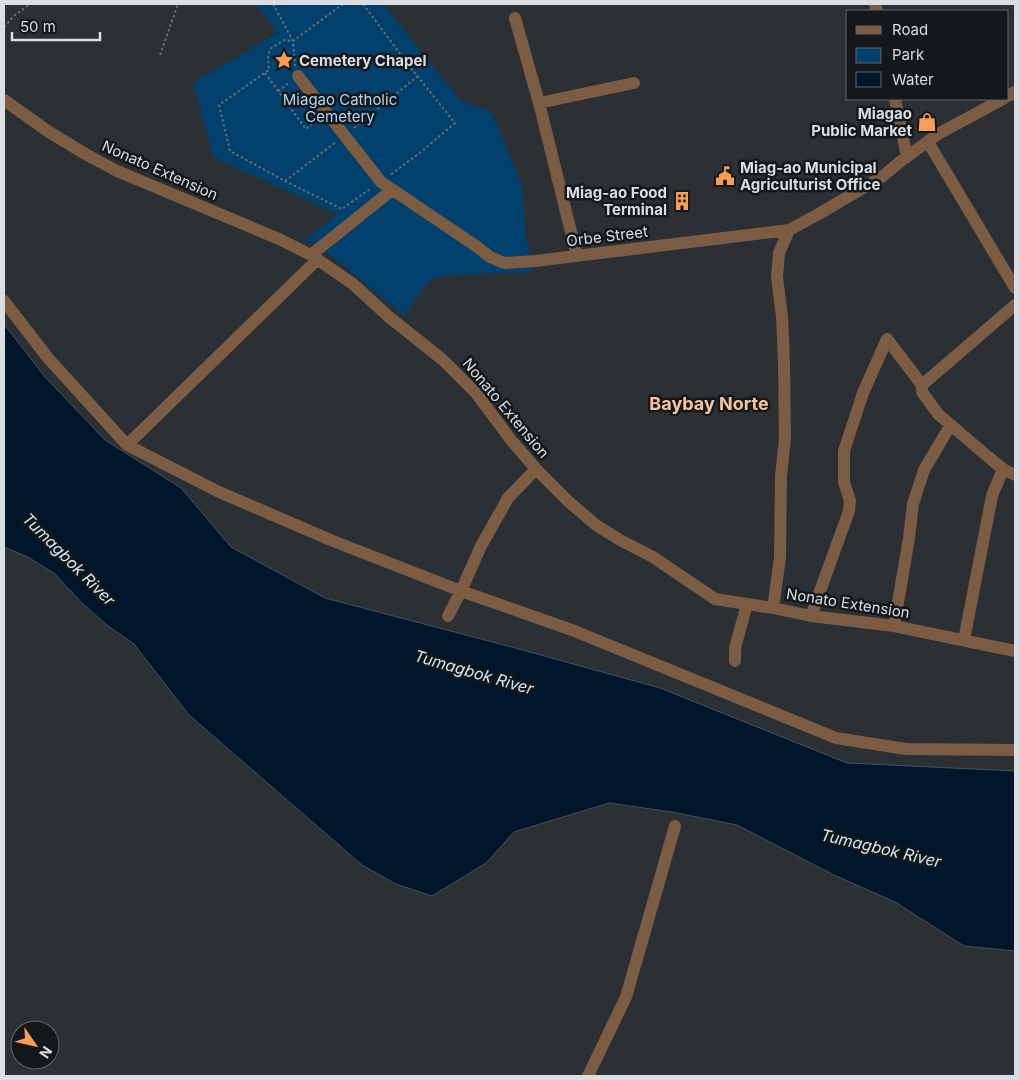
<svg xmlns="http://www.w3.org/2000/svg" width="1019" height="1080" viewBox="0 0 1019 1080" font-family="Inter,sans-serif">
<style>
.green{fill:#02406d}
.water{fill:#01162a;stroke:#425261}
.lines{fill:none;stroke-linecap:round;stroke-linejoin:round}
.path{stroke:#686d71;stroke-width:2;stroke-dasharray:2.5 2.5;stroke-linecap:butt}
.minor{stroke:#7c5c43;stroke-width:12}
.labels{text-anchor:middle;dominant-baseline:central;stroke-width:5;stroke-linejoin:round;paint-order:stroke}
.poi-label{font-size:15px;font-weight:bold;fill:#dadde1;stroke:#15181a;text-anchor:start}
.park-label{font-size:15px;fill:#b0d4f7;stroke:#15181a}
.street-label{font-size:15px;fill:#dadde1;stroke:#15181a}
.water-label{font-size:16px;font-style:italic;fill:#d3e5f7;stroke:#15181a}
.quarter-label{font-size:18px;font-weight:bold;fill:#f8c39c;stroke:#15181a}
</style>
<rect width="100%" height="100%" fill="#2b3035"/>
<!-- green -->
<path class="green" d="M255,4H383L461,101L492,112L522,186L527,242L533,272L492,273L435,277L425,286L404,316L333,257L306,240L337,214L214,158L193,83L277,33L265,15Z"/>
<!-- water -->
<path class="water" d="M4,324L45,377L105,440L181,488L231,547L325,598L519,649L660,688L847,763L1015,771V951L964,946L895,902L834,875L737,825L672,812L609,803L514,832L486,863L432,896L396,884L362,865L189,715L134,644L108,626L82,603L55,574L28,557L4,547Z"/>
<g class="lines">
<!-- path -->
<path class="path" d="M273,4L293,41L295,66
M343,4L293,41L284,40L270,49L268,56L269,70L219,105L230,151L285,181L342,209L370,189
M363,4L410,67L455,123L421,152L390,175
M4,27L15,15L30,4
M160,55L178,4
M265,73L306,129L317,120
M278,91L289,83
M354,128L418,76
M285,181L336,142"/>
<!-- minor -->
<path class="minor" d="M875,4L877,11
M515,18L539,103L577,256
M298,76L381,182L476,246L490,257L504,263L535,261L789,230L817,215L883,176L901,161L938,134L1003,99
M1008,96L1015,92
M895,99L907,157
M4,100L49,132L87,155L117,171L279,239L311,255L353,284L389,317L443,360L476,393L511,440L536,469L568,501L596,525L620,540L653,557L715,599L773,608L811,616L894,626L1015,651
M539,103L634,83
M928,142L1015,288
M311,255L392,190
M4,301L48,358L127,445L219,492L333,541L461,591L572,630L836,738L906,749L1015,750
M1015,305L922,385V392L938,414L987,456L1003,469L1015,475
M127,445L317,260
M773,608L780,558L781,476L785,438L784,362L782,317L777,277L779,253L789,230
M448,616L461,591L481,546L508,498L536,469
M811,616L849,511L850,501L844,482V451L863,393L887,339L922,385
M894,626L909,538L913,504L924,470L950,426
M964,640L992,496L1003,469
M735,661V648L747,604
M588,1076L626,997L675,826"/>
</g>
<!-- icons -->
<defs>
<g id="sight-bare" transform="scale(1.5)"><path d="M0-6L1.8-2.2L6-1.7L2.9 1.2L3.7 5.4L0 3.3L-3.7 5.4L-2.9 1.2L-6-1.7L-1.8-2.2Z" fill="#fb9e51" stroke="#15181a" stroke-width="2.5" paint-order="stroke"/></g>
<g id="shop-bare" transform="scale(1.5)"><path d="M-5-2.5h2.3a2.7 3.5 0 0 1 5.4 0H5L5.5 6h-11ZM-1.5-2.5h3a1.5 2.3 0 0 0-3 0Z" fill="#fb9e51" stroke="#15181a" stroke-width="2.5" paint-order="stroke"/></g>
<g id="civic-bare" transform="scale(1.5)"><path d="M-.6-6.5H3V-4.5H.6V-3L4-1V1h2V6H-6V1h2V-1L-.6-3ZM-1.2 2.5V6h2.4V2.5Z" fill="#fb9e51" stroke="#15181a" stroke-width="2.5" paint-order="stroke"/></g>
<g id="building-bare" transform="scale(1.5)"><path d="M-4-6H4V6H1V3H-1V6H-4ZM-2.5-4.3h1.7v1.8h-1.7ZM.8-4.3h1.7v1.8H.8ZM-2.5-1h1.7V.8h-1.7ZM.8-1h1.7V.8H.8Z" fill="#fb9e51" stroke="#15181a" stroke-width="2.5" paint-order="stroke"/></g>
</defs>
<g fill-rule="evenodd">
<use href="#sight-bare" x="284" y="60"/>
<use href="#shop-bare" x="927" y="122"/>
<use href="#civic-bare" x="725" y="176"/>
<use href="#building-bare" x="682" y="201"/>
</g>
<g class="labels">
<!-- poi labels -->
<g class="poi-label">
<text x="299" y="60">Cemetery Chapel</text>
<text x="912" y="113" text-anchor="end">Miagao<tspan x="912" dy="17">Public Market</tspan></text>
<text x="740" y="167">Miag-ao Municipal<tspan x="740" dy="17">Agriculturist Office</tspan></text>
<text x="667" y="192" text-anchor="end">Miag-ao Food<tspan x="667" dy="17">Terminal</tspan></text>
</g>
<!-- park labels -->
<g class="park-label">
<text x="340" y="99">Miagao Catholic<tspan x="340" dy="17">Cemetery</tspan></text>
</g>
<!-- street labels -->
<g class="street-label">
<text transform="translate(160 170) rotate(24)">Nonato Extension</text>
<text transform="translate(607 236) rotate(-7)">Orbe Street</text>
<text transform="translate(506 408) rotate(50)">Nonato Extension</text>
<text transform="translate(848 603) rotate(9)">Nonato Extension</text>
</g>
<!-- water labels -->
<g class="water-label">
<text transform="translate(69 559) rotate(45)">Tumagbok River</text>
<text transform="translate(474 672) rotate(16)">Tumagbok River</text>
<text transform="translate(881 848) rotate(13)">Tumagbok River</text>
</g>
<!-- quarter labels -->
<g class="quarter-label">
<text x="709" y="403">Baybay Norte</text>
</g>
</g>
<!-- border -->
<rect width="1019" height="1080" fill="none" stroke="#dadde1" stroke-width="10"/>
<!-- legend -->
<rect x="846" y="10" width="162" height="90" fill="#15181a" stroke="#64676a"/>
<rect x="856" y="26" width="25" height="8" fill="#7c5c43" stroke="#64676a"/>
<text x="892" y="35" font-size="15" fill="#dadde1">Road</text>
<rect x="856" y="48" width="25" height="15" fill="#02406d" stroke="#64676a"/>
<text x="892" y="60" font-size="15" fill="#dadde1">Park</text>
<rect x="856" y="72" width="25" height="15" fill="#01162a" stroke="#64676a"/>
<text x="892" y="85" font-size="15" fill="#dadde1">Water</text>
<!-- north arrow -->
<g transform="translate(35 1045) rotate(124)"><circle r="24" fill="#15181a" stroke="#64676a"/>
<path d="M0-4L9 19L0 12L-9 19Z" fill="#fb9e51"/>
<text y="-8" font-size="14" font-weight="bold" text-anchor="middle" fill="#dadde1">N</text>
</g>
<!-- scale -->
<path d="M12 32v8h88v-8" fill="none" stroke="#dadde1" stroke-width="2.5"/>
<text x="20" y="32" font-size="15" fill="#dadde1" stroke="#15181a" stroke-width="4" paint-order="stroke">50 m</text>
</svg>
